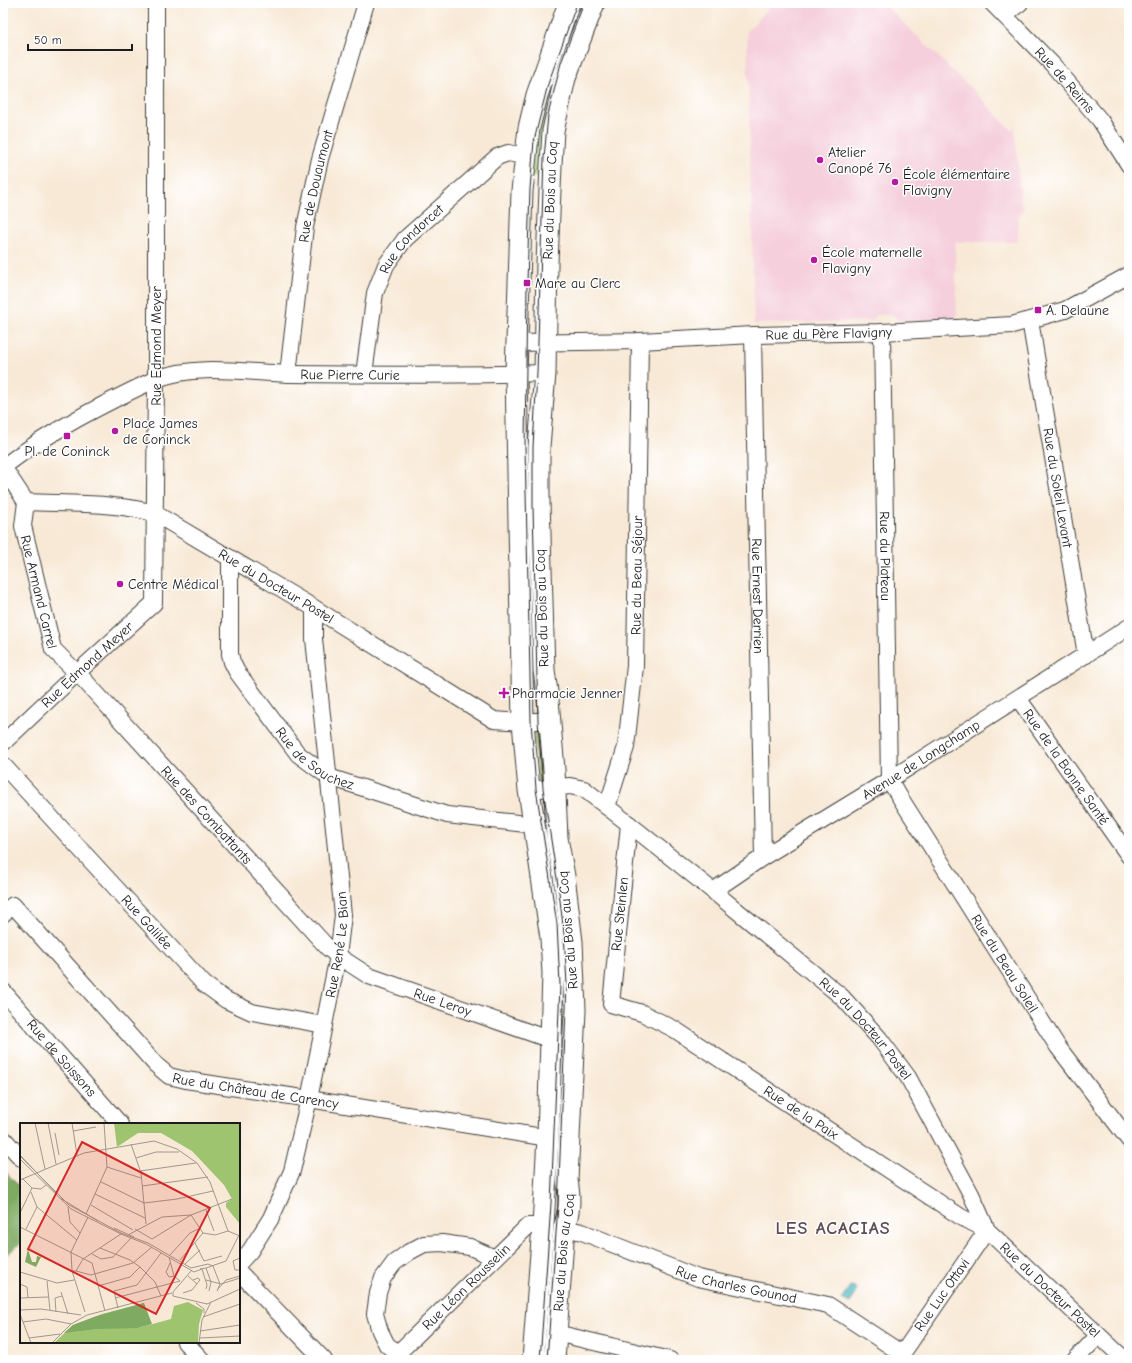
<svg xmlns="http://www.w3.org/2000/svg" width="1132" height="1363" viewBox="0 0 1132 1363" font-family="'Comic Neue',sans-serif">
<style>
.built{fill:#f5cfdb}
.green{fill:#9ec46f;stroke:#5d7046}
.forest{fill:#7eaa62;stroke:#4d633f}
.water{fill:#45b4be;stroke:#30686d}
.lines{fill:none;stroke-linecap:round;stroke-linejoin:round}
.minor-casing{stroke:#3d3b38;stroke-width:18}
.major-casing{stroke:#3d3b38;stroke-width:23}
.minor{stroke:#fff;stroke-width:16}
.major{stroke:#fff;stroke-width:21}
.tram{stroke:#1c1c1c;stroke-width:1}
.poi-dot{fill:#b5179e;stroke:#fff;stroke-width:1.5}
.labels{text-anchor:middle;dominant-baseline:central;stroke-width:3;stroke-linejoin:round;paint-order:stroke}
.street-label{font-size:14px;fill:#1c1c1c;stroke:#fff}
.poi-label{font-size:14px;fill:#1c1c1c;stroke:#fff;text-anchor:start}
.district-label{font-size:18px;font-weight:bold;letter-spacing:1px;fill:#5f4c56;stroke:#fff}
.inset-road{fill:none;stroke:#a0978c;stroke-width:1}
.view{fill:#d62828;fill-opacity:0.15;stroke:#d62828;stroke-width:2}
.inset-edge{fill:none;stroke:#1c1c1c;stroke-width:2}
</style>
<rect width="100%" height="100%" fill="#fff"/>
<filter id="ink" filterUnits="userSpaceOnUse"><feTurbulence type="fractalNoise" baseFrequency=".025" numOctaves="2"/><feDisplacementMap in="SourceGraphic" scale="8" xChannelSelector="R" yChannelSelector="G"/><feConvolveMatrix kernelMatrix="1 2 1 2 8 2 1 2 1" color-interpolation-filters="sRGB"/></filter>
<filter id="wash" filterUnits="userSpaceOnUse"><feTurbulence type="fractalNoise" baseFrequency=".012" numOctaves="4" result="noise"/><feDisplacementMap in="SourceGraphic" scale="16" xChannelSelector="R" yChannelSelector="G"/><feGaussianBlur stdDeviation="0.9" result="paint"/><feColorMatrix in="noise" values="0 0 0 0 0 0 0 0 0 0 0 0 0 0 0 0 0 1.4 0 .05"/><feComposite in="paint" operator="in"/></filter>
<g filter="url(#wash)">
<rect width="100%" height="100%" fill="#f8e9d6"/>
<!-- built -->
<path class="built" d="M774,3H883L981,98L1011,130L1015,127L1021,202L1025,206L1019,216H1018V242H955L957,319L899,321L893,315H877L871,321L754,324L747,31Z"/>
<!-- green -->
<path class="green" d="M573,3H587L547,177L527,176L530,152Z
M534,730H543L547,780L538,781Z"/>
<!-- forest -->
<path class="forest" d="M3,3H5L8,18L3,22Z
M3,1169L21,1189V1243L3,1257Z"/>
<!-- water -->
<path class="water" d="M850,1286L855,1287L857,1290L850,1303L842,1299Z"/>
</g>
<g filter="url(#ink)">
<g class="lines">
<!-- minor casing -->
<g class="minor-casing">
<g id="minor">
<path id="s1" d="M992,3L1052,64L1100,120L1129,165"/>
<path d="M1004,15L1020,3"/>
<path id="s2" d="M1030,320L1086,655"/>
<path id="s3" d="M882,332L889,780L1058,1047L1129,1140"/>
<path id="s4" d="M753,335L763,857"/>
<path id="s5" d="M518,343L640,341L753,335L882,332L1012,325L1065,310L1129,275"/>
<path id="s6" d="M288,374L305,227L320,159L366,3"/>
<path id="s7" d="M364,374L375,293L386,265L405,239L497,157L508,153L525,156"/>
<path id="s8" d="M3,467L26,502C67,504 114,502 154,513L314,608L494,720L523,722L550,720"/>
<path id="s9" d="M3,467C50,431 103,404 156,379C199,363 246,373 291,374C376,375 461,375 545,373"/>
<path id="s10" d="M26,502L23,526L53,649L85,681L328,948L338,956L369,976L551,1040"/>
<path id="s11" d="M230,558V654L232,662L237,672L298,754L329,777L447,815L535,825"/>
<path id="s12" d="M1018,698L1129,856"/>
<path id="s13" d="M3,743L77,673L154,603L156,379V3"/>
<path id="s14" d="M3,765L204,984L226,1000L252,1012L324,1025"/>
<path id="s15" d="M529,790L570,786L584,789L629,824L713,891L842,997L879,1038L908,1077L971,1194L987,1230L1125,1360"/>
<path id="s16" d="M607,807L626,747L635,666L640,341"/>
<path id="s17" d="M629,824L611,1004L642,1013L674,1029L961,1217L987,1230L898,1360"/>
<path id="s18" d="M713,891L763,857L889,780L1129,627"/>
<path id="s19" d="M3,914L13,905L156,1065L169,1076L186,1080L309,1099L548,1138"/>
<path id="s20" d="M3,991L120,1124"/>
<path d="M3,1138L21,1158"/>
<path id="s21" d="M564,1228L582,1232L698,1278L828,1305L901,1353"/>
<path id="s22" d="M239,1263L250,1251L271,1218L292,1171L309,1099L338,956L343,915L314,639V608"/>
<path d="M239,1272L324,1360"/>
<path d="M556,1333L670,1360"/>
<path d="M185,1342L202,1360"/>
<path d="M398,1353L387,1345L380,1331L375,1314L378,1293L383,1278L394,1263L409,1252L424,1244L442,1243L470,1247L495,1258"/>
<path id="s23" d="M398,1360V1353L528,1226H543"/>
<path d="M1075,1360L1098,1336"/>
</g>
</g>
<!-- major casing -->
<g class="major-casing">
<g id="major">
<path d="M533,1360L543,1226L548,1138L553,974L551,938L529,790L523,722L516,373L522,191L529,128L537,95L569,3"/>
<path id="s24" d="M554,1360L564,1228C570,1210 570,1198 567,1180L575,1010L572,942L564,876L557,838L554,770L548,700L544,670L539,501V447L545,373L547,264L551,165L553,131L565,78L594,3"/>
</g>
</g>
<!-- minor -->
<use href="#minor" class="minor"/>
<!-- major -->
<use href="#major" class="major"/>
<!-- tram -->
<path class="tram" d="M540,1360L551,1204L560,985L557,924L536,789L531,721L525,447L527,283L530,189L534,141L548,84L577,3
M547,1360L558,1205L567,984L564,934L559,892L543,788L538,721L533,507V447L537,373L544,158L548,115L561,63L584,3"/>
</g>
</g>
<!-- markers -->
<g class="poi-dot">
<circle cx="820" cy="160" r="4"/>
<circle cx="895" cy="182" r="4"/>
<circle cx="814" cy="260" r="4"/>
<rect x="523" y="279" width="8" height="8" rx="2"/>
<rect x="1034" y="306" width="8" height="8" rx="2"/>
<circle cx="115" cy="431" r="4"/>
<rect x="63" y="432" width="8" height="8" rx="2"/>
<circle cx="120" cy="584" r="4"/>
<path d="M502 687h4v4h4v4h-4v4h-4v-4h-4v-4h4z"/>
</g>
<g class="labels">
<!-- street labels -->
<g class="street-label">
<text stroke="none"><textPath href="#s1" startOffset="106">Rue de Reims</textPath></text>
<text stroke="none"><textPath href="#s6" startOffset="190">Rue de Douaumont</textPath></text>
<text stroke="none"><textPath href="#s24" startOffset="1163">Rue du Bois au Coq</textPath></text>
<text stroke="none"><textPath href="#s7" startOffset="148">Rue Condorcet</textPath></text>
<text stroke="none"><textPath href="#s5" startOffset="311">Rue du Père Flavigny</textPath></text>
<text stroke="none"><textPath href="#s13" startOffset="463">Rue Edmond Meyer</textPath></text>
<text stroke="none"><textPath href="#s9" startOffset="372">Rue Pierre Curie</textPath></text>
<text stroke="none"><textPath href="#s2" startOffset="170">Rue du Soleil Levant</textPath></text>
<text stroke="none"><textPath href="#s3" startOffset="224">Rue du Plateau</textPath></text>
<text stroke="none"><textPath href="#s16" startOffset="235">Rue du Beau Séjour</textPath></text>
<text stroke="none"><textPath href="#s8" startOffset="313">Rue du Docteur Postel</textPath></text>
<text stroke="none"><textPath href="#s10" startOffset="92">Rue Armand Carrel</textPath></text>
<text stroke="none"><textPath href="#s4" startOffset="261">Rue Ernest Derrien</textPath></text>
<text transform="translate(542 608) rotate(-92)">Rue du Bois au Coq</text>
<text stroke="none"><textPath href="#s13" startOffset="115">Rue Edmond Meyer</textPath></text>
<text stroke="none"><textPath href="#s11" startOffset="234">Rue de Souchez</textPath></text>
<text stroke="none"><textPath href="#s18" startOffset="246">Avenue de Longchamp</textPath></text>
<text stroke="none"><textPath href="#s12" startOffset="84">Rue de la Bonne Santé</textPath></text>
<text stroke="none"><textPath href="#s10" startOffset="377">Rue des Combattants</textPath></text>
<text transform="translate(620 914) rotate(-84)">Rue Steinlen</text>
<text stroke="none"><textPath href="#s14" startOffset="213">Rue Galilée</textPath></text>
<text transform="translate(568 930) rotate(-95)">Rue du Bois au Coq</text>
<text stroke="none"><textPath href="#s22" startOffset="338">Rue René Le Bian</textPath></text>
<text stroke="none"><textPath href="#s3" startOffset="665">Rue du Beau Soleil</textPath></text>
<text stroke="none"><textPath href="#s10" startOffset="685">Rue Leroy</textPath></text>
<text stroke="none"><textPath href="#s15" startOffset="426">Rue du Docteur Postel</textPath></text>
<text stroke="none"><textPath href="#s20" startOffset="89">Rue de Soissons</textPath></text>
<text stroke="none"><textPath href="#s19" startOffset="333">Rue du Château de Carency</textPath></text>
<text stroke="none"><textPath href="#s17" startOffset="401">Rue de la Paix</textPath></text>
<text stroke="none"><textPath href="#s24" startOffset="108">Rue du Bois au Coq</textPath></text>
<text stroke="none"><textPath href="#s21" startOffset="182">Rue Charles Gounod</textPath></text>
<text stroke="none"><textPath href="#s23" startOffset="102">Rue Léon Rousselin</textPath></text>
<text stroke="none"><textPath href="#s15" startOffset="750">Rue du Docteur Postel</textPath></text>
<text transform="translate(942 1295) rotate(-55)">Rue Luc Ottavi</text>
</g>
<!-- poi labels -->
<g class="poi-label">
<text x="828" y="152">Atelier<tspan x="828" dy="16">Canopé 76</tspan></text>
<text x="903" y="174">École élémentaire<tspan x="903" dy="16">Flavigny</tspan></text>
<text x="822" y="252">École maternelle<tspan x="822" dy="16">Flavigny</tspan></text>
<text x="535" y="283">Mare au Clerc</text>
<text x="1046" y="310">A. Delaune</text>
<text x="123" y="423">Place James<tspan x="123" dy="16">de Coninck</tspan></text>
<text x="67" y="451" text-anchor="middle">Pl. de Coninck</text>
<text x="128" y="584">Centre Médical</text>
<text x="512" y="693">Pharmacie Jenner</text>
</g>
<!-- district labels -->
<g class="district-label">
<text x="833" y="1228">LES ACACIAS</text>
</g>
</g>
<!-- overview -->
<g transform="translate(20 1123)">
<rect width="220" height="220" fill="#f8e9d6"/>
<path d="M94,0H220V101L206,84V80L212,76L204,62L172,28L141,10H118L97,24ZM168,179L183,187L179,201L178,220H34L53,202L82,191L124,180L116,205H118L151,196L154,183Z" fill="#9ec46f"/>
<path d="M8,126L12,139H16L17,133L21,134L16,144L5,139ZM124,180L132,201L118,205L76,206L44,210L53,202L77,193Z" fill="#7eaa62"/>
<path class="inset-road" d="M15,0L25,46M28,0L36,41M52,0L57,32M53,8L76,4M35,10L39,32M111,21L121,50L126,101M0,32L36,70M0,33L49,82L101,110L128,120L171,145L188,141L193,143L200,161L197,168M116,35L136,29H159M0,36L51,86L101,111L126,121L174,149L182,146M87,44L121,55M120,48L176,40M3,56L12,65L21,66L26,62M0,57L64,30L134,18L157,26L177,40L190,59L208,108L220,113M81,59L124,80L157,76L193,68M122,63L188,54M11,69L17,84L57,117M75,71L125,95M40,75L78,98M71,82L113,107M48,84L50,99L60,110M186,87L194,108M0,90L12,65M66,91L87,44L84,0M0,104L72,140L85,188M94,105L114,114M6,106L17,84M115,106L132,116L171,92L183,110L195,112L208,108M108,112L142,94L171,92L212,76M175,120L184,138L202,133M80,125L110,137L120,144L135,159L141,173M72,131L81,136L93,134L111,115M150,132L170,110L178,106M149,134L154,153L160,158M220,135L213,138L215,147H220M160,137L183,110M150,140L146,149L149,154L154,153M165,141L180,127M186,145L206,138L219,112M180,146L186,145L191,159L189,168M182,146L187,162L186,166M172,147L153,169V173L187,181L220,166M52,148H56L63,136L101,111M56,148L71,152L113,140L132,124M0,149L37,160L54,157M168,153L177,161M186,157L201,161L220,155M27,158L30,187M0,161L7,164L8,175M78,163L110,154L120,144M198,166L206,157L220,153M41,169L48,191M163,170L172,167L180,157L178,155L173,157M0,175L28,174M95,175L160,158M176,180L184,186V190M98,185L94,168L117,162L141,130M0,187L21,186L61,192M36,189L35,175L42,173M65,189L52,148L51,129L68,94M0,191L11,220M183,194L220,181M3,199L26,196L51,201M180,208L220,202M9,215L40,211M180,215L220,213M32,220L51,201L67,192L152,170M179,220L182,197L191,179"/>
<path class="view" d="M62,19L190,85L136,191L8,126Z"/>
<rect width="220" height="220" class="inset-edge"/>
</g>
<!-- margin -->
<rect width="1132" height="1363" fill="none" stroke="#fff" stroke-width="16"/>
<!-- scale -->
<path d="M28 44v6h104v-6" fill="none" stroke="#1c1c1c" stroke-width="2"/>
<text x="34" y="44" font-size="12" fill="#1c1c1c" stroke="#ffffff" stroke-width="3" paint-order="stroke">50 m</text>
</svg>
